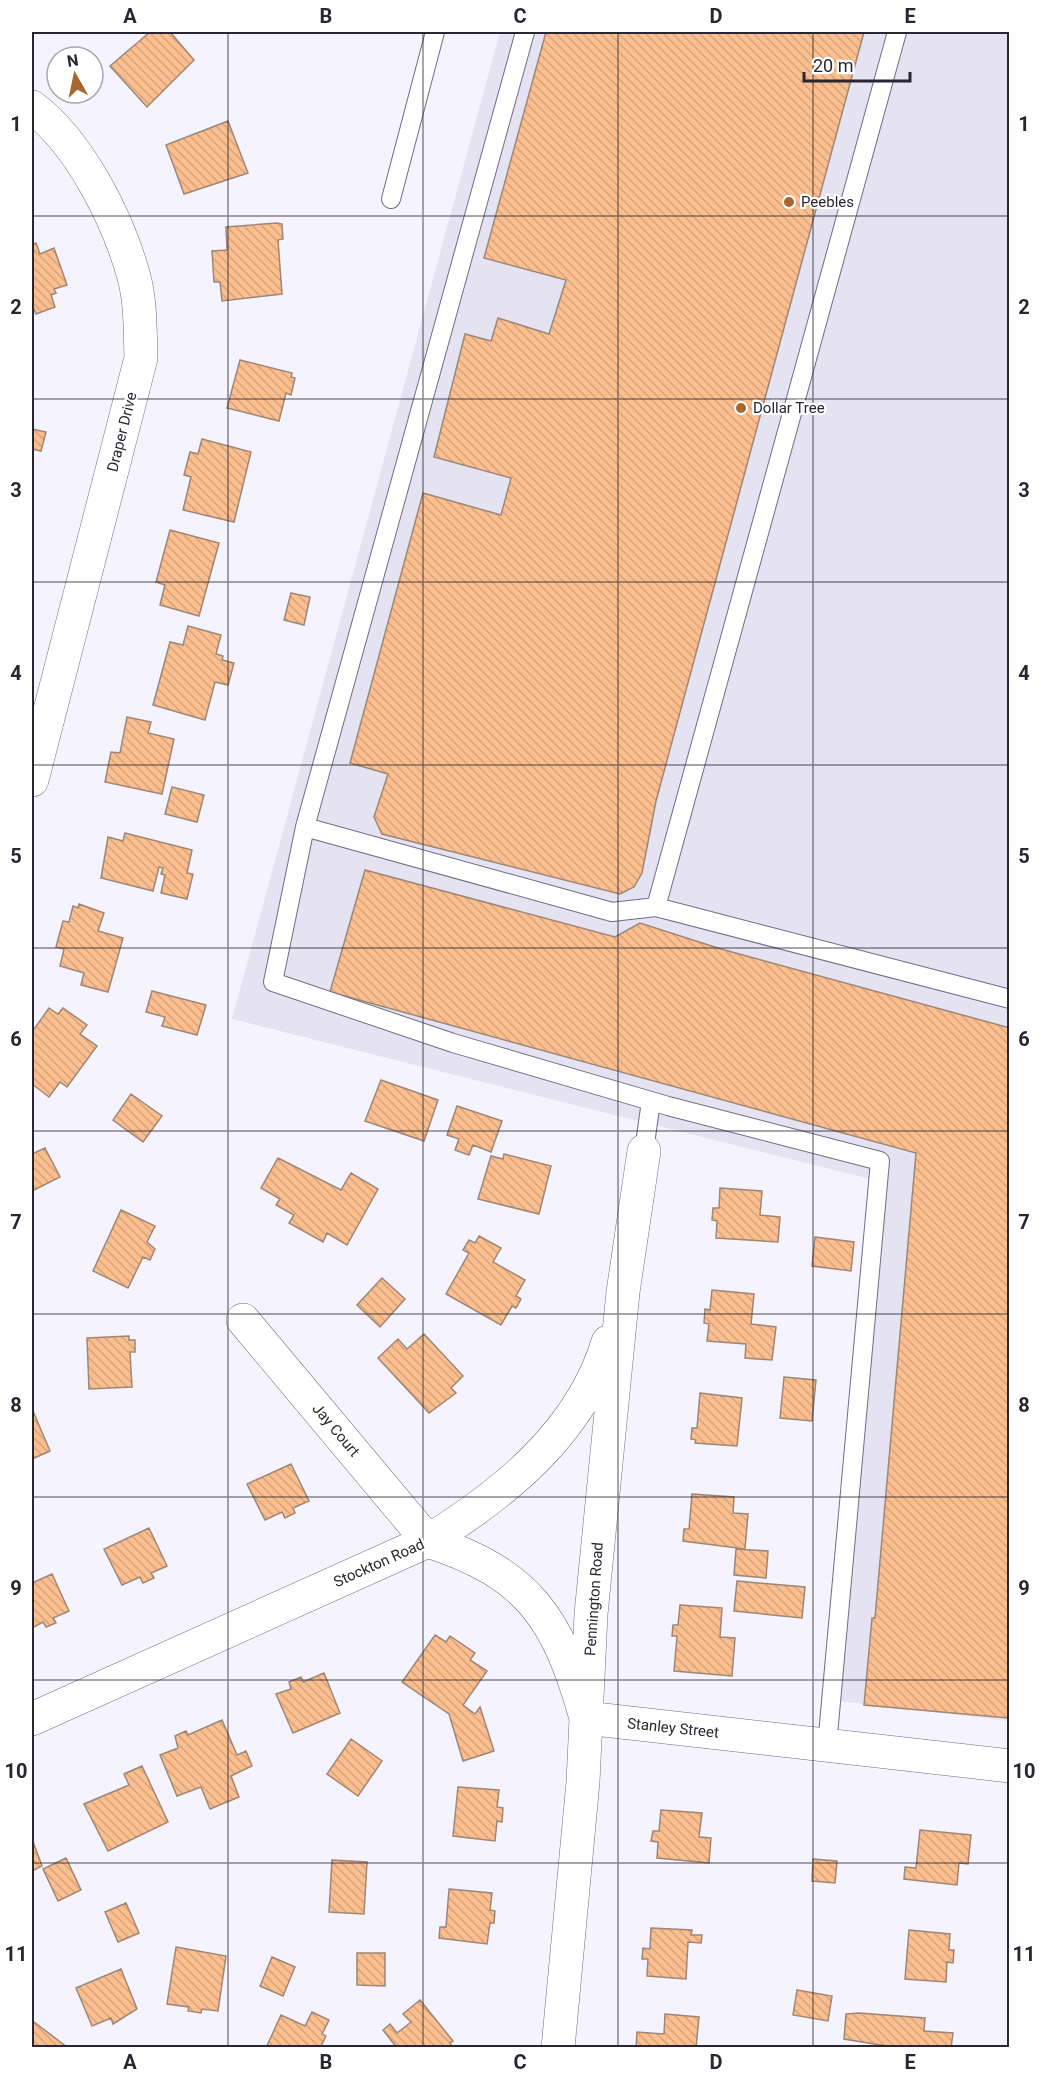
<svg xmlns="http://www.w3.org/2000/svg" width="1041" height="2079" viewBox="0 0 1041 2079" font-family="Roboto,sans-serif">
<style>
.built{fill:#e5e3f1}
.building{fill:url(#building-back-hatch);stroke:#9e8776;stroke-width:1.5}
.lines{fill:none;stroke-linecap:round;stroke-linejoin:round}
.lane-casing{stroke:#706c85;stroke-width:20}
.street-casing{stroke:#706c85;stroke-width:34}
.lane{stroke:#fff;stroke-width:18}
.street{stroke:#fff;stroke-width:33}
.grid{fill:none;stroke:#282731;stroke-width:1.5;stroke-opacity:0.55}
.poi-dot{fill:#a7682f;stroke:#fff;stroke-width:2}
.labels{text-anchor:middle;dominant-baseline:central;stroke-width:4.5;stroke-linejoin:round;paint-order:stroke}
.poi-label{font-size:15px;fill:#282731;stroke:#fff;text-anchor:start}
.street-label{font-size:15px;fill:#282731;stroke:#fff}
.neatline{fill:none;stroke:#282731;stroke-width:2}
.grid-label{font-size:20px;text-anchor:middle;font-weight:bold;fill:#282731}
</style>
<defs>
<pattern id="building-back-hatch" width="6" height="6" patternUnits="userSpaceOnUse" patternTransform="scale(1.5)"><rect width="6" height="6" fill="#fbbe8e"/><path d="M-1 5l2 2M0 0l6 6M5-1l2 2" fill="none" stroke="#d7a37b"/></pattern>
</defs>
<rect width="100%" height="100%" fill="#f4f3fe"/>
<!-- built -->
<path class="built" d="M500,32H1009V1721L821,1699L870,1179L232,1019Z"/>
<!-- building -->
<path class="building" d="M150,32H170L194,60L147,107L110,66Z
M546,32H864L656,801L642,873L634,887L620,894L382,834L374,817L388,774L350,763L423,493L501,515L511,478L434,457L465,334L491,341L498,318L549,334L566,280L484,258Z
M228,121L248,173L184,194L166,145Z
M277,223L282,224L283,239L278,240L282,294L222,301L220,282H214L212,251L227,250L226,227Z
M36,243L40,254L54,248L67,285L54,289L56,293L51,295L55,307L36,314L34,309L32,310V245Z
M240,360L292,373L291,377L295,378L291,395L286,393L279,421L227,408Z
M32,429L46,432L41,451L32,449Z
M202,439L251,452L234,522L183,510L191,477L184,475L190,452L198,454Z
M170,530L219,543L199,616L160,605L165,585L156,582Z
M291,593L310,597L304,625L284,620Z
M188,626L221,635L216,654L223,656L222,660L234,663L228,685L215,682L205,720L153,705L170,642L183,645Z
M127,717L151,722L148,733L174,739L162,794L105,782L111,752L120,753Z
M172,787L204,795L197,822L165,814Z
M125,833L192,850L187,873L193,874L187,899L161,893L165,875L161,874L163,868L159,867L153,891L101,878L108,837L123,841Z
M365,870L615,937L640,923L721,949L1010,1028L1008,1718L864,1705L872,1618H875L916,1153L330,992Z
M79,904L104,913L98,931L123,938L108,992L81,985L84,973L60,966L64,949L56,947L63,921L69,922L73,906L78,908Z
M152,991L206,1005L197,1035L162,1026L165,1017L146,1012Z
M49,1008L58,1014L63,1008L87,1025L80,1034L97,1046L67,1087L60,1082L49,1097L32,1084V1032Z
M381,1080L438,1100L424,1141L365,1121Z
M131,1094L162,1116L143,1142L113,1120Z
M457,1106L502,1121L491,1152L473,1145L469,1155L455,1150L459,1139L447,1135Z
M45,1148L60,1177L32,1191V1154Z
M504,1154L551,1166L539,1214L478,1199L491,1156L503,1159Z
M278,1158L341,1190L351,1173L378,1189L347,1245L327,1233L323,1242L289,1223L294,1215L276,1205L280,1199L261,1188Z
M720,1188L762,1191L760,1215L780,1217L778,1242L716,1238L717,1221L712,1220L713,1208H719Z
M121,1210L155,1226L147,1242L155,1249L150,1260L143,1257L128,1288L93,1271Z
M479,1236L501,1248L493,1262L525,1280L516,1296L521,1299L516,1308L512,1306L501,1325L446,1294L469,1253L463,1250L469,1240L475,1243Z
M815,1237L854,1242L851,1271L812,1266Z
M382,1278L405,1299L380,1327L357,1305Z
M712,1290L754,1294L751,1324L776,1327L772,1360L745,1358L746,1344L707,1341L709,1324L704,1323L705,1309L710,1310Z
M424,1334L463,1376L451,1388L456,1393L429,1413L378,1358L398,1339L407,1349Z
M129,1336V1340H135V1352H130L132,1387L89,1389L87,1338Z
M784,1377L816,1380L812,1421L780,1418Z
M700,1393L742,1398L737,1446L695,1443L696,1440L691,1439L692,1428H697Z
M33,1411L50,1451L32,1459V1412Z
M291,1464L309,1501L293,1508L295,1513L285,1518L282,1512L265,1520L247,1484Z
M692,1494L734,1497L733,1513L748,1514L745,1549L683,1541L684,1529H689Z
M149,1528L167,1566L151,1573L154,1578L143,1583L140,1577L122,1585L104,1549Z
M736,1549L768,1551L766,1578L734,1575Z
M52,1574L69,1611L53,1618L56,1623L46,1627L43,1622L32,1628V1583Z
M737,1581L805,1587L802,1618L734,1611Z
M680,1605L722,1608L720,1637L735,1638L732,1676L674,1671L677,1636H672L673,1625H678Z
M435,1635L446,1642L450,1636L475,1653L470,1660L487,1671L463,1705L475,1714L480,1707L494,1751L463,1761L449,1714L402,1682Z
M324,1673L340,1713L293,1733L276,1694L291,1689L289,1682L301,1677L303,1682Z
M222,1720L237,1755L246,1751L252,1766L231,1776L239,1797L210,1809L201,1787L177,1796L160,1755L178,1748L175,1736L186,1731L188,1735Z
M351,1739L382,1761L358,1796L327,1774Z
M142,1766L168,1822L108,1851L84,1804L129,1785L124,1774Z
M458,1787L499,1790L497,1807L503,1808L502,1822L497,1821L495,1841L453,1836Z
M661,1810L702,1813L699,1837L711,1838L709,1863L657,1858L658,1842L651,1841L653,1831H659Z
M920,1830L971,1835L968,1864L959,1863L957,1885L904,1879L905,1867L916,1868Z
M32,1839L42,1866L32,1871Z
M66,1858L81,1890L58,1901L43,1869Z
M813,1859L837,1861L835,1883L812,1881Z
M332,1860L367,1862L364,1914L329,1912Z
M449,1889L492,1893L490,1910L495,1911L494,1923H490L487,1944L439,1938L440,1927H446Z
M126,1903L139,1933L118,1942L105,1912Z
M651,1928L692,1930L691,1935H702L701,1943L688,1942L686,1979L647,1976L648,1959H642L643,1948L650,1949Z
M909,1930L950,1934L949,1950H954L953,1963L947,1962L946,1982L905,1979Z
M176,1947L226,1956L218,2011L202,2009L201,2013L188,2011L189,2007L167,2004Z
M357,1953H385V1986L357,1985Z
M272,1957L295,1967L283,1996L260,1986Z
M121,1969L137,2009L113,2024L111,2018L92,2026L76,1988Z
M797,1990L832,1996L828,2021L793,2015Z
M420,2000L453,2041L450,2043L453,2048H397L383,2030L390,2024L397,2033L411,2022L403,2014Z
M312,2012L329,2020L322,2034L326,2036L320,2048H266L281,2015L305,2026Z
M859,2013L925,2018L924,2031L953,2033L951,2048H899L844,2039L846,2014Z
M665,2014L699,2017L696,2048H636L637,2032L664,2034Z
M34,2022L67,2047V2048H32V2026Z"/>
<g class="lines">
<!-- lane casing -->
<g class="lane-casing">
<path id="lane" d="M525,32L305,827L273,982L453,1043L668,1106L880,1161L827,1746
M391,199L435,32
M305,827L612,912L656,907L1010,999
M656,907L897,32
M644,1151L651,1101"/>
</g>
<!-- street casing -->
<g class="street-casing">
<path id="street" d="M32,107C80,143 118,219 134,277C141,304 140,331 141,358L32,780
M243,1320L428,1541C530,1574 558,1619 586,1718L1010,1766
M32,1719L428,1541C505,1493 581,1432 608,1342
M558,2048L583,1782L591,1614L623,1292L644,1151"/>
</g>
<!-- lane -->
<use href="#lane" class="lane"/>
<!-- street -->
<use href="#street" class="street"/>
</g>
<!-- grid -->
<path class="grid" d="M228,32V2048M423,32V2048M618,32V2048M813,32V2048M32,216H1010M32,399H1010M32,582H1010M32,765H1010M32,948H1010M32,1131H1010M32,1314H1010M32,1497H1010M32,1680H1010M32,1863H1010"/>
<!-- markers -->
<g class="poi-dot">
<circle cx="789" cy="202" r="6"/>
<circle cx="741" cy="408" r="6"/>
</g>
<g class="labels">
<!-- poi labels -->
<g class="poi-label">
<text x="801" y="202">Peebles</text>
<text x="753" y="408">Dollar Tree</text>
</g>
<!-- street labels -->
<g class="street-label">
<text transform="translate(122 432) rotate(-76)">Draper Drive</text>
<text transform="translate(336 1430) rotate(50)">Jay Court</text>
<text transform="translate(379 1563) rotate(-24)">Stockton Road</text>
<text transform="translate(594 1599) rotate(-86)">Pennington Road</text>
<text transform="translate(673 1728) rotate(6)">Stanley Street</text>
</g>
</g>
<!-- border -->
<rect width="1041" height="2079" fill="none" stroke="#ffffff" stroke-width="66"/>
<!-- north arrow -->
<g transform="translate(75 75) rotate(351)"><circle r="28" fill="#ffffff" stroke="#a9a9ad" stroke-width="1.5"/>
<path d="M0-4.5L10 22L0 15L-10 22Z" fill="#a7682f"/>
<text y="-9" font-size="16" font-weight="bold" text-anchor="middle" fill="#282731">N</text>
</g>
<!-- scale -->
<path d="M804 72v9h106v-9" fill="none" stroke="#282731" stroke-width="3"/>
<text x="813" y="72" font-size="18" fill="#282731" stroke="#ffffff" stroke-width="4.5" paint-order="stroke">20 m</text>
<rect x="33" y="33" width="975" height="2013" class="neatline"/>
<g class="grid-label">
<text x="130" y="23">A</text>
<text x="326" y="23">B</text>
<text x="520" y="23">C</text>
<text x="716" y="23">D</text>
<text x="910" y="23">E</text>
<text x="16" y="131">1</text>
<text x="1024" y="131">1</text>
<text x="16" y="314">2</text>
<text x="1024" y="314">2</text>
<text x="16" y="497">3</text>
<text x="1024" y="497">3</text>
<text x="16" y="680">4</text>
<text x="1024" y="680">4</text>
<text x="16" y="863">5</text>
<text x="1024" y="863">5</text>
<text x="16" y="1046">6</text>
<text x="1024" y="1046">6</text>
<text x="16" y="1229">7</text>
<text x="1024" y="1229">7</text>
<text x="16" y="1412">8</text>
<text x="1024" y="1412">8</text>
<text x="16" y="1595">9</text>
<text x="1024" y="1595">9</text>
<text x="16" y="1778">10</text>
<text x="1024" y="1778">10</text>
<text x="16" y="1961">11</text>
<text x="1024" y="1961">11</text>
<text x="130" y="2069">A</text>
<text x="326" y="2069">B</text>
<text x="520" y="2069">C</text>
<text x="716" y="2069">D</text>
<text x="910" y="2069">E</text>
</g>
</svg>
